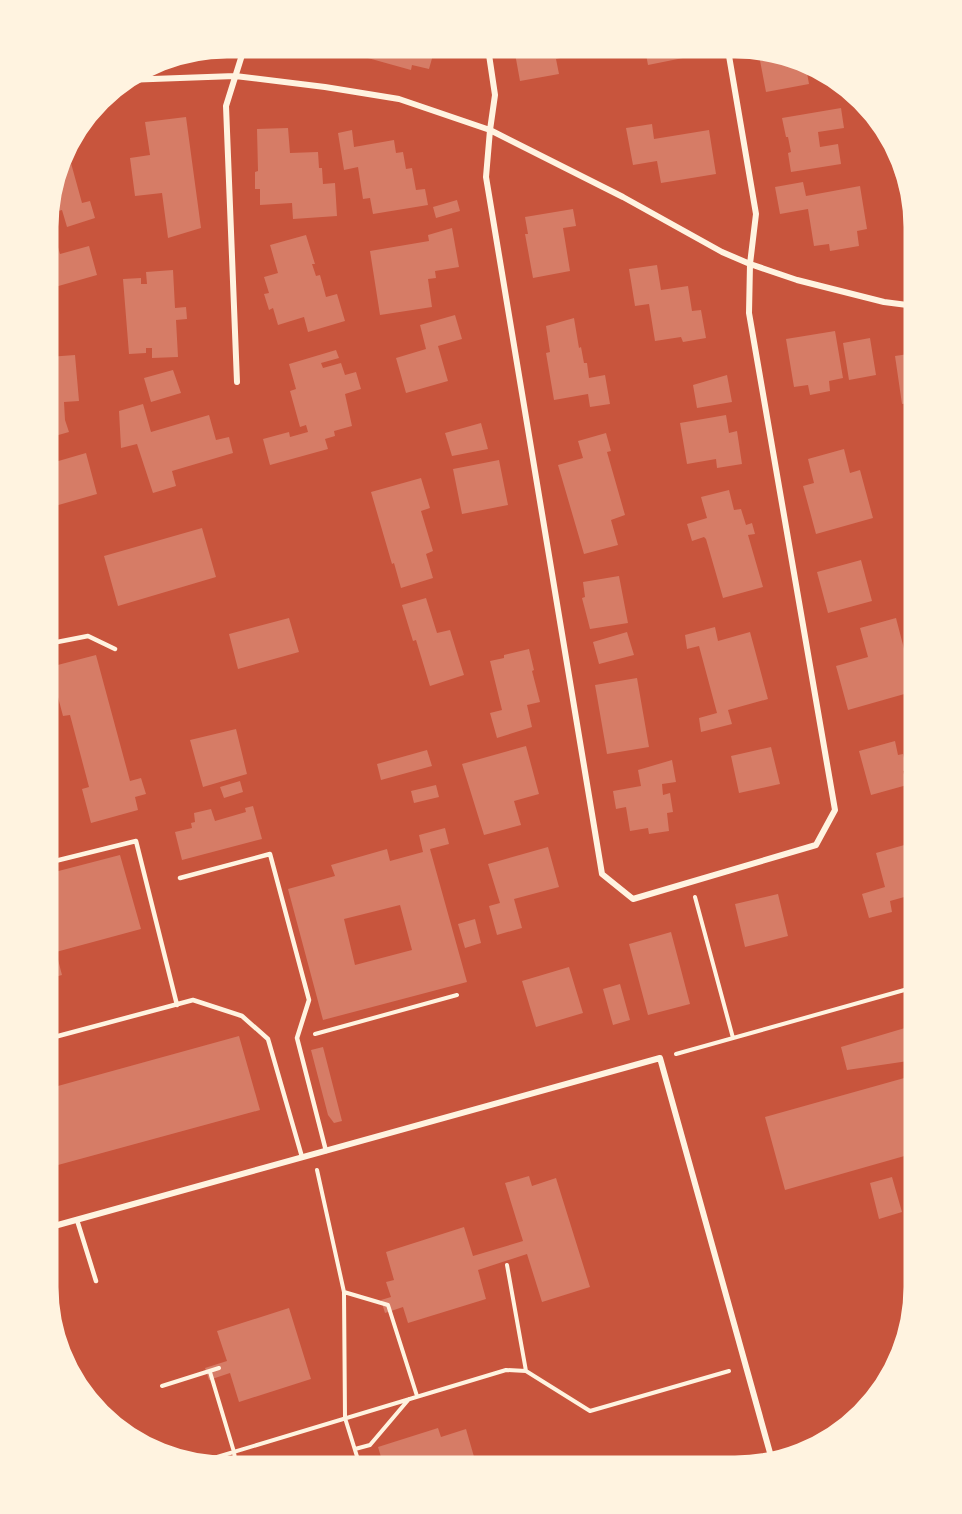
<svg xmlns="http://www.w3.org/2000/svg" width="962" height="1514" viewBox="0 0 962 1514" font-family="Jost,sans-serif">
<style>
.building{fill:#d67c66;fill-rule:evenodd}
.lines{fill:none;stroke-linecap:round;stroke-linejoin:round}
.path{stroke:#fff3e0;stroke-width:4}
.service{stroke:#fff3e0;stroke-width:4.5}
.minor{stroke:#fff3e0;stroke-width:6}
.rim{fill:none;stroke:#fff3e0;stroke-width:3}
</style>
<rect width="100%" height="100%" fill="#c8553d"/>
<!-- building -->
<path class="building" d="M359,47L401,48H435L429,69L412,65L411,70L357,55Z
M514,48L559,49L560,58L556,59L559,74L520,81Z
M645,49H697L698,55L648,65Z
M758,50H770L806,67L809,84L766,92Z
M841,108L844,128L818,132L820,147L838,144L841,164L791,172L788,153L791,152L788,137H786L782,118Z
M186,117L201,228L168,238L162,193L135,196L130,158L150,155L145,122Z
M652,124L654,139L709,130L716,174L661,183L657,161L633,165L626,128Z
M288,128L290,153L318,152L319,168H322L323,184L335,183L337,216L293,219L292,203L260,205V189H255V172L258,171L257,129Z
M352,130L354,147L394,140L396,153L403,152L406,169L412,168L416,190L425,189L428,205L373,214L370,198L363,199L358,167L344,170L338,133Z
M66,145L82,203L90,201L95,218L67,227L62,210L48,214V203Z
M903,166L910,201L903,203L893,167Z
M803,182L806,196L860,186L867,229L857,231L859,246L830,251L829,244L814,246L808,209L780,214L775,187Z
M457,200L460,211L436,218L433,207Z
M573,209L576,226L563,228L570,271L533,278L525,234H528L525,217Z
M452,228L459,267L435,271L436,278L428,279L432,307L380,315L370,251L429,241L428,235Z
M53,230L60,254L89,246L97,275L48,289V232Z
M306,235L315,264H312L316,276L320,275L326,297L337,294L345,321L308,332L304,317L278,325L273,308L269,310L264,294L269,293L264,277L278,273L270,245Z
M657,265L661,290L688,286L692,311L701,310L706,338L683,342L681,337L655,341L649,304L635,306L629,269Z
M173,270L175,308L186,307L187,319L176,320L178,357L152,358V348H146V353L129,354L123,279L141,278V284H147L146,272Z
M48,289L55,312L48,314Z
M455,315L462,339L438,346L448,381L406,393L396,358L426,349L420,325Z
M574,318L579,348L581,347L584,363H587L589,378L605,375L610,404L590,407L588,394L554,400L546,353L550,352L546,326Z
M835,331L843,378L829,381L830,391L810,395L808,385L794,387L786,339Z
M870,338L876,375L849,380L843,343Z
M336,350L339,358L321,363L323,368L341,363L345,375L356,372L361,389L345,394L352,426L334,431L335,436L325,439L328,449L270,465L263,439L289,432L290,437L308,432L306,425L300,427L290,391L296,389L289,364Z
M915,353V402L902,404L895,356Z
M75,355L79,401L64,402L65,420L69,432L48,438L55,462L86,453L97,494L48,508V357Z
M173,370L181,393L151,402L144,378Z
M727,375L732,402L697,408L693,385Z
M143,404L151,432L209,415L216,440L229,437L233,453L172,471L176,486L153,493L137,444L121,448L119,411Z
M726,415L729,433L737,431L742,464L717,468L716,459L687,464L680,423Z
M481,423L488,449L452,456L445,433Z
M606,433L611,451L607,452L625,515L611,520L618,545L584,554L558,465L583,458L578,441Z
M844,449L850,473L860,470L873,518L816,534L803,486L814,483L808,459Z
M499,460L508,505L462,514L453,469Z
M421,478L430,508L421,511L433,551L426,554L433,578L401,588L394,563L392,564L371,492Z
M729,490L734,510L741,509L746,525L752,523L755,534L748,535L763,587L723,598L706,539L704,537L692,541L687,524L707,518L701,497Z
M202,528L216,577L118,606L104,556Z
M861,560L872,601L828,613L817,572Z
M619,576L628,623L590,629L582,598L585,597L583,582Z
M426,598L437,633L450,630L464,675L430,686L416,640L413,641L402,605Z
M289,618L299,652L238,669L229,634Z
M896,618L915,691L848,710L836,666L868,657L860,628Z
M715,627L718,641L750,632L768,699L728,710L732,724L701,732L699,718L717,713L699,646L687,649L685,635Z
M627,632L634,655L599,664L593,642Z
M529,649L534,670L532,671L540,702L527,705L532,727L497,738L490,713L502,710L490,661L504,658V655Z
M96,655L130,781L141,778L146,794L135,797L138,810L91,823L82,789L89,787L70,715L63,716L50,667Z
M637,678L649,747L607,754L595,685Z
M236,729L247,774L203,787L190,740Z
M895,741L898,755L903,754L907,770L903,771L907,785L871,795L859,751Z
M526,746L539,794L514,801L521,825L484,835L462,764Z
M771,747L780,784L739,793L731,756Z
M427,750L432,766L381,780L377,764Z
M672,760L676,782L662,784L663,795L670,793L673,812L667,813L669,831L649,834L648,828L630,831L626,807L616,809L613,791L641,786L638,770Z
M240,781L243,792L224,798L220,787Z
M436,785L439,797L414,803L411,791Z
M253,806L262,839L182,860L175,832L192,828L191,823L195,822L194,813L211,809L215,821L246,812L245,808Z
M445,828L449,844L430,849L467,982L323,1020L288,889L335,876L331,865L387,849L390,861L423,852L419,835ZM400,905L412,950L355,965L344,919Z
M915,842V894L890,901L892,912L869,918L862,894L885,887L876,853Z
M548,847L559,887L514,899L522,928L497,935L489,906L500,903L488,864Z
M120,855L141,929L56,952L62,975L48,979L47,874Z
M778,894L788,936L745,947L735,904Z
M475,919L481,943L465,948L458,924Z
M671,932L690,1004L648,1015L629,944Z
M569,967L583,1013L536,1027L522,981Z
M620,984L630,1020L613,1025L603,989Z
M915,1025V1060L847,1070L841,1047Z
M239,1036L260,1110L47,1168V1089Z
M323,1047L342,1121L334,1123L328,1115L311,1050Z
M915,1075V1153L785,1190L765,1117Z
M529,1176L532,1186L556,1178L590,1287L542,1302L527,1254L478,1270L486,1299L408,1323L403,1307L385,1313L381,1300L391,1297L386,1282L394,1280L386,1252L464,1227L473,1256L523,1241L505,1183Z
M892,1177L902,1212L879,1219L870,1183Z
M289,1308L311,1379L239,1402L230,1373L209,1380L205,1368L227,1361L217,1331Z
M438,1428L441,1437L466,1429L477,1467H384L378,1447Z"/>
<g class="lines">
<!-- path -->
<path class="path" d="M695,897L733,1038
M315,1034L457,995
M676,1054L915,987
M317,1170L344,1292L345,1418L360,1466
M507,1265L526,1371
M344,1292L388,1305L417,1396
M210,1372L234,1452L236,1466
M162,1386L219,1368
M355,1449L370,1445L409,1399
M197,1463L506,1370L526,1371L590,1411L729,1371"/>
<!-- service -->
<path class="service" d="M47,644L88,636L115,649
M47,863L136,841L177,1005
M180,878L270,854L309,1000L297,1038L326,1151
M47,1039L193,1000L242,1016L268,1039L302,1157
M77,1220L96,1281"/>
<!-- minor -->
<path class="minor" d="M488,48L495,95L490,130L486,177L602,874L633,899L816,845L835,810L749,313L750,264L756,214L728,50
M125,80L235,76L325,87L399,99L490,130L623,197L722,252L750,264L797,280L884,302L915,306
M237,382L226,106L242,55V47
M47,1228L660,1058L772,1460"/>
</g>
<!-- crop -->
<path d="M0 0H962V1514H0ZM227 57H735A170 170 0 0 1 905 227V1287A170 170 0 0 1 735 1457H227A170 170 0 0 1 57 1287V227A170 170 0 0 1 227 57Z" fill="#fff3e0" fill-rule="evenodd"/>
<path class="rim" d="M227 57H735A170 170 0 0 1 905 227V1287A170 170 0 0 1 735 1457H227A170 170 0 0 1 57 1287V227A170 170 0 0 1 227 57Z"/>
</svg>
